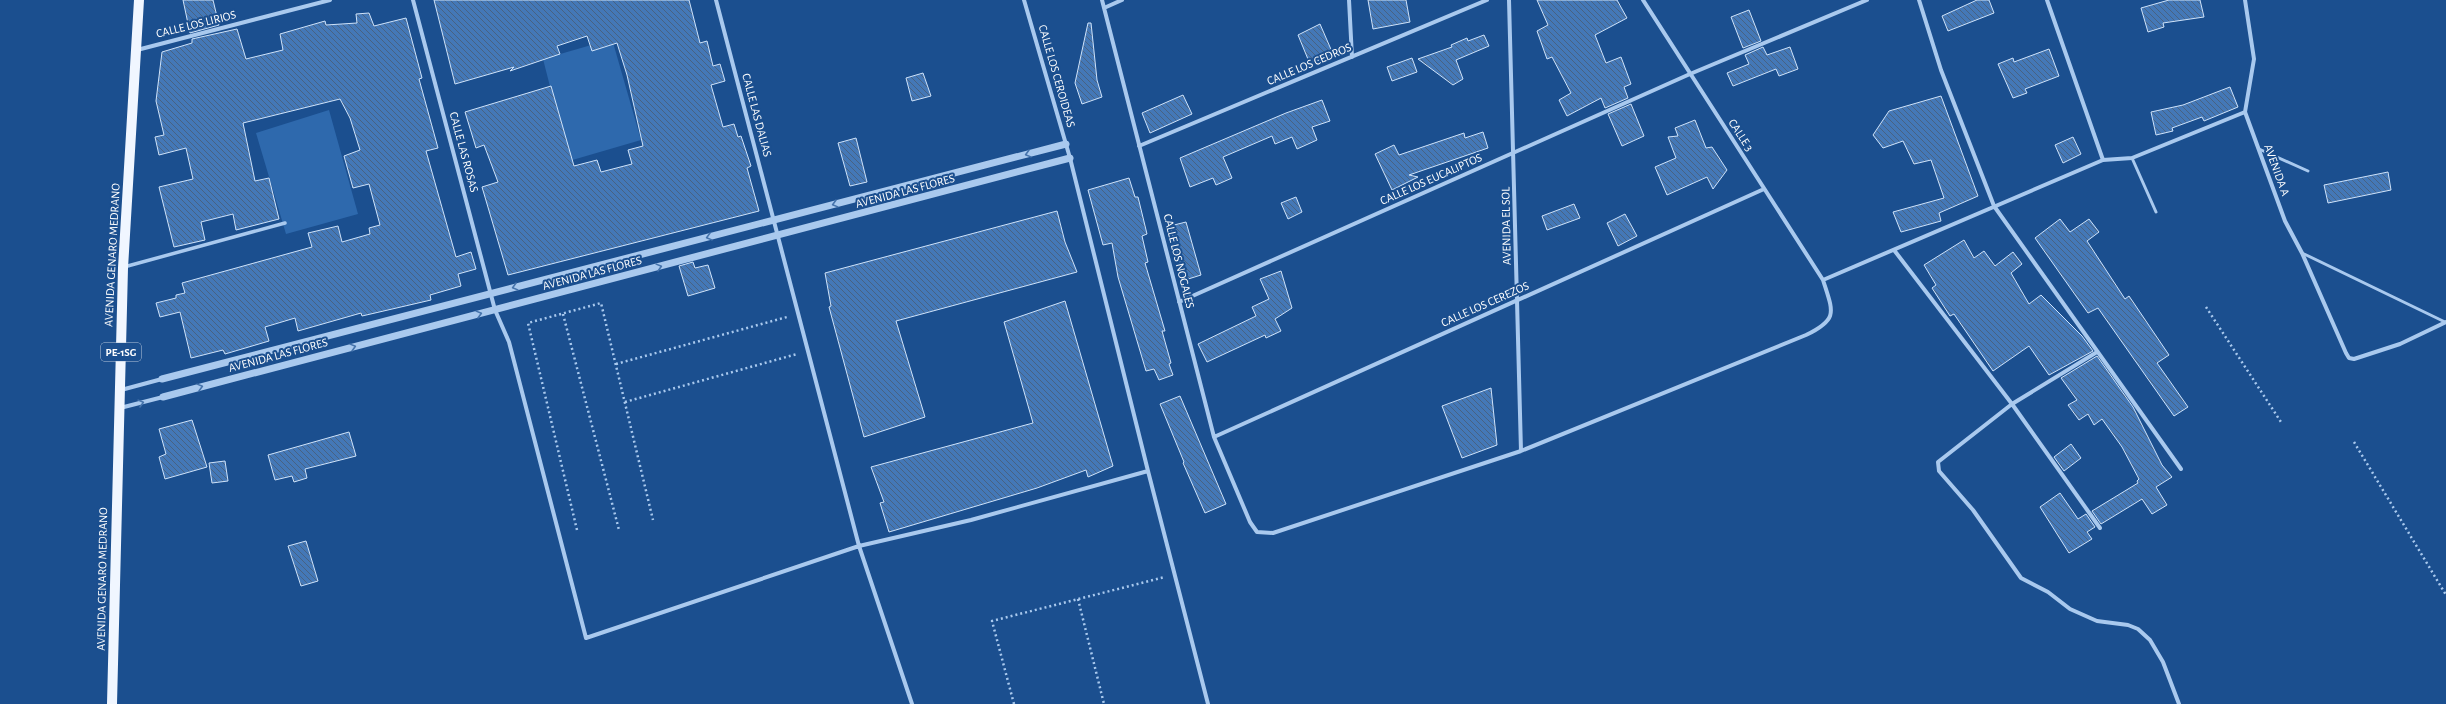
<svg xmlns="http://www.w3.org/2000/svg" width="2446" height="704" viewBox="0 0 2446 704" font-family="'Alegreya Sans',sans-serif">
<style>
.park{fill:#2e69ad}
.building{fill:url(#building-back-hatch);stroke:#cfe3fa}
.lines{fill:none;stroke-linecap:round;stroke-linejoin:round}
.path{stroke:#a9c9ee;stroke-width:2.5;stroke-dasharray:2 3;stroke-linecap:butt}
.service{stroke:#a9c9ee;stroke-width:3}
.pedestrian{stroke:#a9c9ee;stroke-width:3.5}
.minor{stroke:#a9c9ee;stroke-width:4}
.tertiary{stroke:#a9c9ee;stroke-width:7}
.primary{stroke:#f0f6ff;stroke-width:10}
.oneway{stroke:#4674ac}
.labels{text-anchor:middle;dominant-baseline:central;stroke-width:4;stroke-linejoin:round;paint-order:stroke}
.shield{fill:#1b4f8f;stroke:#bbcadd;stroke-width:1}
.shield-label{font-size:11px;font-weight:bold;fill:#fff}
.street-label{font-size:12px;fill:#fff;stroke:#1b4f8f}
</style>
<defs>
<pattern id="building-back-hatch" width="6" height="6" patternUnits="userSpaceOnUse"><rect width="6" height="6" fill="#4478b7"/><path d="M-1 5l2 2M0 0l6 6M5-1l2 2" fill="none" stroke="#486282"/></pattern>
</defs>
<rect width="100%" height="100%" fill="#1b4f8f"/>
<!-- park -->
<path class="park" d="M612,39L641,140L569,161L543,59Z
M329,110L358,214L286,234L256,133Z"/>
<!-- building -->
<path class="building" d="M183,0H213L219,25L190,33Z
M434,0H689L700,43L707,41L713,66L720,64L725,81L711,85L723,127L734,124L738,137L741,136L751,166L747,168L759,211L508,275L482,187L498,182L484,145L476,148L465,112L551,86L574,166L597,160L601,172L632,164L628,150L643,146L627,75L617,43L592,51L587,36L557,46L560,54L510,71L514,67L455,84Z
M1368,0H1406L1410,22L1373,29Z
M1537,0H1617L1627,18L1595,35L1606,63L1621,57L1631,84L1624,87L1628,98L1605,108L1601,98L1567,116L1559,100L1571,93L1552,57L1547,59L1537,31L1548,25Z
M1977,0H1989L1994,13L1948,31L1942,16Z
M2169,0H2200L2204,17L2163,23L2164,27L2148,32L2141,8Z
M1749,10L1761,41L1743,48L1731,17Z
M369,13L374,26L406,18L422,78L419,79L438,148L426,151L456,257L471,252L476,269L458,274L461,286L430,295L431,300L362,316L361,313L298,331L295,318L265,327L269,341L225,354L223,350L191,358L180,312L160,317L156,303L176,298V295L185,293L182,283L312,247L308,233L338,226L342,242L370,234L369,228L380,225L369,184L353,188L344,156L360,150L350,118L340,99L243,123L255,181L269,178L279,219L236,230L233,214L201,222L205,240L174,247L159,187L193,179L186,148L159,155L155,137L164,135L156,101L162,52L192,43V39L237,29L246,59L283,50L280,34L325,21L326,25L357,23L356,14Z
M1088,23H1091L1097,80L1102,97L1082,104L1075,83Z
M1320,24L1333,54L1310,64L1298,35Z
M1484,35L1489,46L1456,60L1463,79L1453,85L1418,59L1452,47L1451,45L1467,38L1468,41Z
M1763,47L1767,55L1790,47L1798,69L1779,76L1776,69L1733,86L1727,73L1749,64L1745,55Z
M2049,49L2059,76L2025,89L2027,93L2013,98L1998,64L2013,58L2014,62Z
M1412,58L1417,72L1392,81L1387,67Z
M923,73L931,96L912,101L906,78Z
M2230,87L2238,107L2204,121L2202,117L2172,128L2173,131L2156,135L2151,112L2183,105Z
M1183,95L1192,114L1150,133L1142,113Z
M1941,96L1978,196L1939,213L1941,221L1901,232L1893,212L1944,198L1931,160L1914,164L1903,141L1883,148L1873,135L1889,111Z
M1322,100L1330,121L1312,127L1317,140L1297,149L1292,137L1275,144L1272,136L1223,157L1232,178L1216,185L1213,178L1190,187L1180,158L1286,113Z
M1631,104L1644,136L1622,146L1608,114Z
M1695,120L1706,148L1712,147L1727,170L1713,189L1707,177L1667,195L1655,167L1676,158L1668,137L1678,136L1675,128Z
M1483,132L1488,148L1409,175L1418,177L1392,190L1375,154L1394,145L1399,155L1464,133L1465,138Z
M2073,137L2081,154L2063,163L2055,145Z
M856,138L867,182L850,186L838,143Z
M2388,172L2391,190L2328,203L2324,185Z
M1129,178L1135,197H1138L1147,234L1142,236L1148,262L1145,263L1165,331H1162L1171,363L1169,364L1173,375L1159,380L1154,369L1146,371L1118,277L1112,243L1103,245L1088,190Z
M1296,197L1302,212L1288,219L1281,203Z
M1574,204L1580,218L1547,230L1542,216Z
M1057,211L1065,242L1077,272L896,321L925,417L864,437L829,307L831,306L825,273Z
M1625,214L1637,236L1618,246L1607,223Z
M2060,219L2070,232L2089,219L2099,232L2087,241L2125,299L2129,296L2169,355L2157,363L2188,407L2174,416L2098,308L2088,313L2035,238Z
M1186,222L1201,275L1185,280L1170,226Z
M1964,240L1974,258L1984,251L1995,266L2013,252L2022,264L2011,273L2029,304L2041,295L2082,336L2093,351L2049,375L2029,346L1993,371L1954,314L1950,316L1932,288L1936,285L1924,265Z
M693,262L695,268L708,265L715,288L688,296L679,266Z
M1281,271L1292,308L1275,319L1281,331L1266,338L1265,335L1207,362L1198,344L1256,316L1252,307L1269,299L1260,279Z
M1065,301L1113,466L1088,477L1086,470L1037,488L889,532L880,503L884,502L871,467L1033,423L1004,322Z
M2097,356L2133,407L2162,465L2172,477L2156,487L2167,505L2152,514L2142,499L2101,524L2092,511L2138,483L2137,481L2139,479L2122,447L2102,419L2094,425L2088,414L2079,420L2068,405L2077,400L2061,378Z
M1491,388L1497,445L1462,458L1442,406Z
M1180,396L1226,504L1205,513L1183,463L1184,462L1160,404Z
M192,420L207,467L165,479L159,457L166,454L159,429Z
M349,432L356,456L305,469L307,478L294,482L292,476L275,480L268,455Z
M2071,444L2081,458L2064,471L2054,457Z
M225,461L228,481L212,483L209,463Z
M2060,493L2078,519L2086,514L2095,527L2087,532L2092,539L2069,553L2040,507Z
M306,541L318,581L301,586L288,546Z"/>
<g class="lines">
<!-- path -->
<path class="path" d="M2206,307L2281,422
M563,314L619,530
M616,364L787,317
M625,402L797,354
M2354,442L2446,595
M577,530L528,323L601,303L653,520
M1078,599L1104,704
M1014,704L992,621L1165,577"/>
<!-- service -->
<path class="service" d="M2259,149L2308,171
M2132,158L2156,212
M2302,253L2445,322"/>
<!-- pedestrian -->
<path class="pedestrian" d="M124,267L285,223"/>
<!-- minor -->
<path class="minor" d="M413,0L495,310L509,342L586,638L859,546L716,0
M1102,0L1214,437L1250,522L1257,532L1273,533L1521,451L1806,335C1839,319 1833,312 1823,280L1643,0
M1349,0L1352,57
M1509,0L1521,451
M1919,0L1941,70L1994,206L2181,469
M2047,0L2103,160
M2245,0L2254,59L2245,112L2285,221L2302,253L2346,353L2349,358L2354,359L2400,344L2446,322
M1104,8L1122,0
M137,50L330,0
M1139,146L1487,0
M1894,250L2012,404L2100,528
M1823,280L2103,160L2132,158L2245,112
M1179,302L1690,74L1867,0
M2097,352L2012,404L1938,462L1939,471L1973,510L2021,578L2048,592L2070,609L2097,621L2128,625L2138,629L2150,640L2163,662L2179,704
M121,390L162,379
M120,408L163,397
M1214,437L1764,189
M1148,471L1208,704
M912,704L859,546L971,520L1148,471L1070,158L1024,0"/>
<!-- tertiary -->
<path class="tertiary" d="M162,379L1066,144
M163,397L1070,158"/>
<!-- primary -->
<path class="primary" d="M112,704L123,268L139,0"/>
</g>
<!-- one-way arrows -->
<defs><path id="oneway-chevron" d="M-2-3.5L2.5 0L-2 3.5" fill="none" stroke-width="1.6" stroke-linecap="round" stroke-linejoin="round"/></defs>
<g class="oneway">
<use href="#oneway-chevron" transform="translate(1028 154) rotate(165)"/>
<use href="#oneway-chevron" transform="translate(835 204) rotate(165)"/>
<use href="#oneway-chevron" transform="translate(709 237) rotate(165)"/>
<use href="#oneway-chevron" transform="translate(659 267) rotate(-15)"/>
<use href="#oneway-chevron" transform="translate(515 287) rotate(165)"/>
<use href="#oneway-chevron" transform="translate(479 314) rotate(-15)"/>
<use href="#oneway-chevron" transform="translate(353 347) rotate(-15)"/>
<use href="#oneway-chevron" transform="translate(200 387) rotate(-15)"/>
<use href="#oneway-chevron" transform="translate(141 403) rotate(-15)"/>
</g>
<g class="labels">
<!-- shield labels -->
<rect class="shield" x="101" y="343" width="40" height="18" rx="3"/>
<g class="shield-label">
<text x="121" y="352">PE-1SG</text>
</g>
<!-- street labels -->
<g class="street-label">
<text transform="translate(196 24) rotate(-14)">CALLE LOS LIRIOS</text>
<text transform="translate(1309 64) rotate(-23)">CALLE LOS CEDROS</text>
<text transform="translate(1057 76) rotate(74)">CALLE LOS CEROIDEAS</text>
<text transform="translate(757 115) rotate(75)">CALLE LAS DALIAS</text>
<text transform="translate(1741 135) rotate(57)">CALLE 3</text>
<text transform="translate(464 152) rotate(75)">CALLE LAS ROSAS</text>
<text transform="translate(2277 170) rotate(70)">AVENIDA A</text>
<text transform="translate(1431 179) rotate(-24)">CALLE LOS EUCALIPTOS</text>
<text transform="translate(905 191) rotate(-15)">AVENIDA LAS FLORES</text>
<text transform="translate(1506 226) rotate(-91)">AVENIDA EL SOL</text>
<text transform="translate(112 255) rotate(-87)">AVENIDA GENARO MEDRANO</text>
<text transform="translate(1179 261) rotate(76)">CALLE LOS NOGALES</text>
<text transform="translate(592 273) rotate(-15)">AVENIDA LAS FLORES</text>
<text transform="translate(1485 304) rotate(-24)">CALLE LOS CEREZOS</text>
<text transform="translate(278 355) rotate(-15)">AVENIDA LAS FLORES</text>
<text transform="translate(102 579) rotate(-89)">AVENIDA GENARO MEDRANO</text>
</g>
</g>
</svg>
